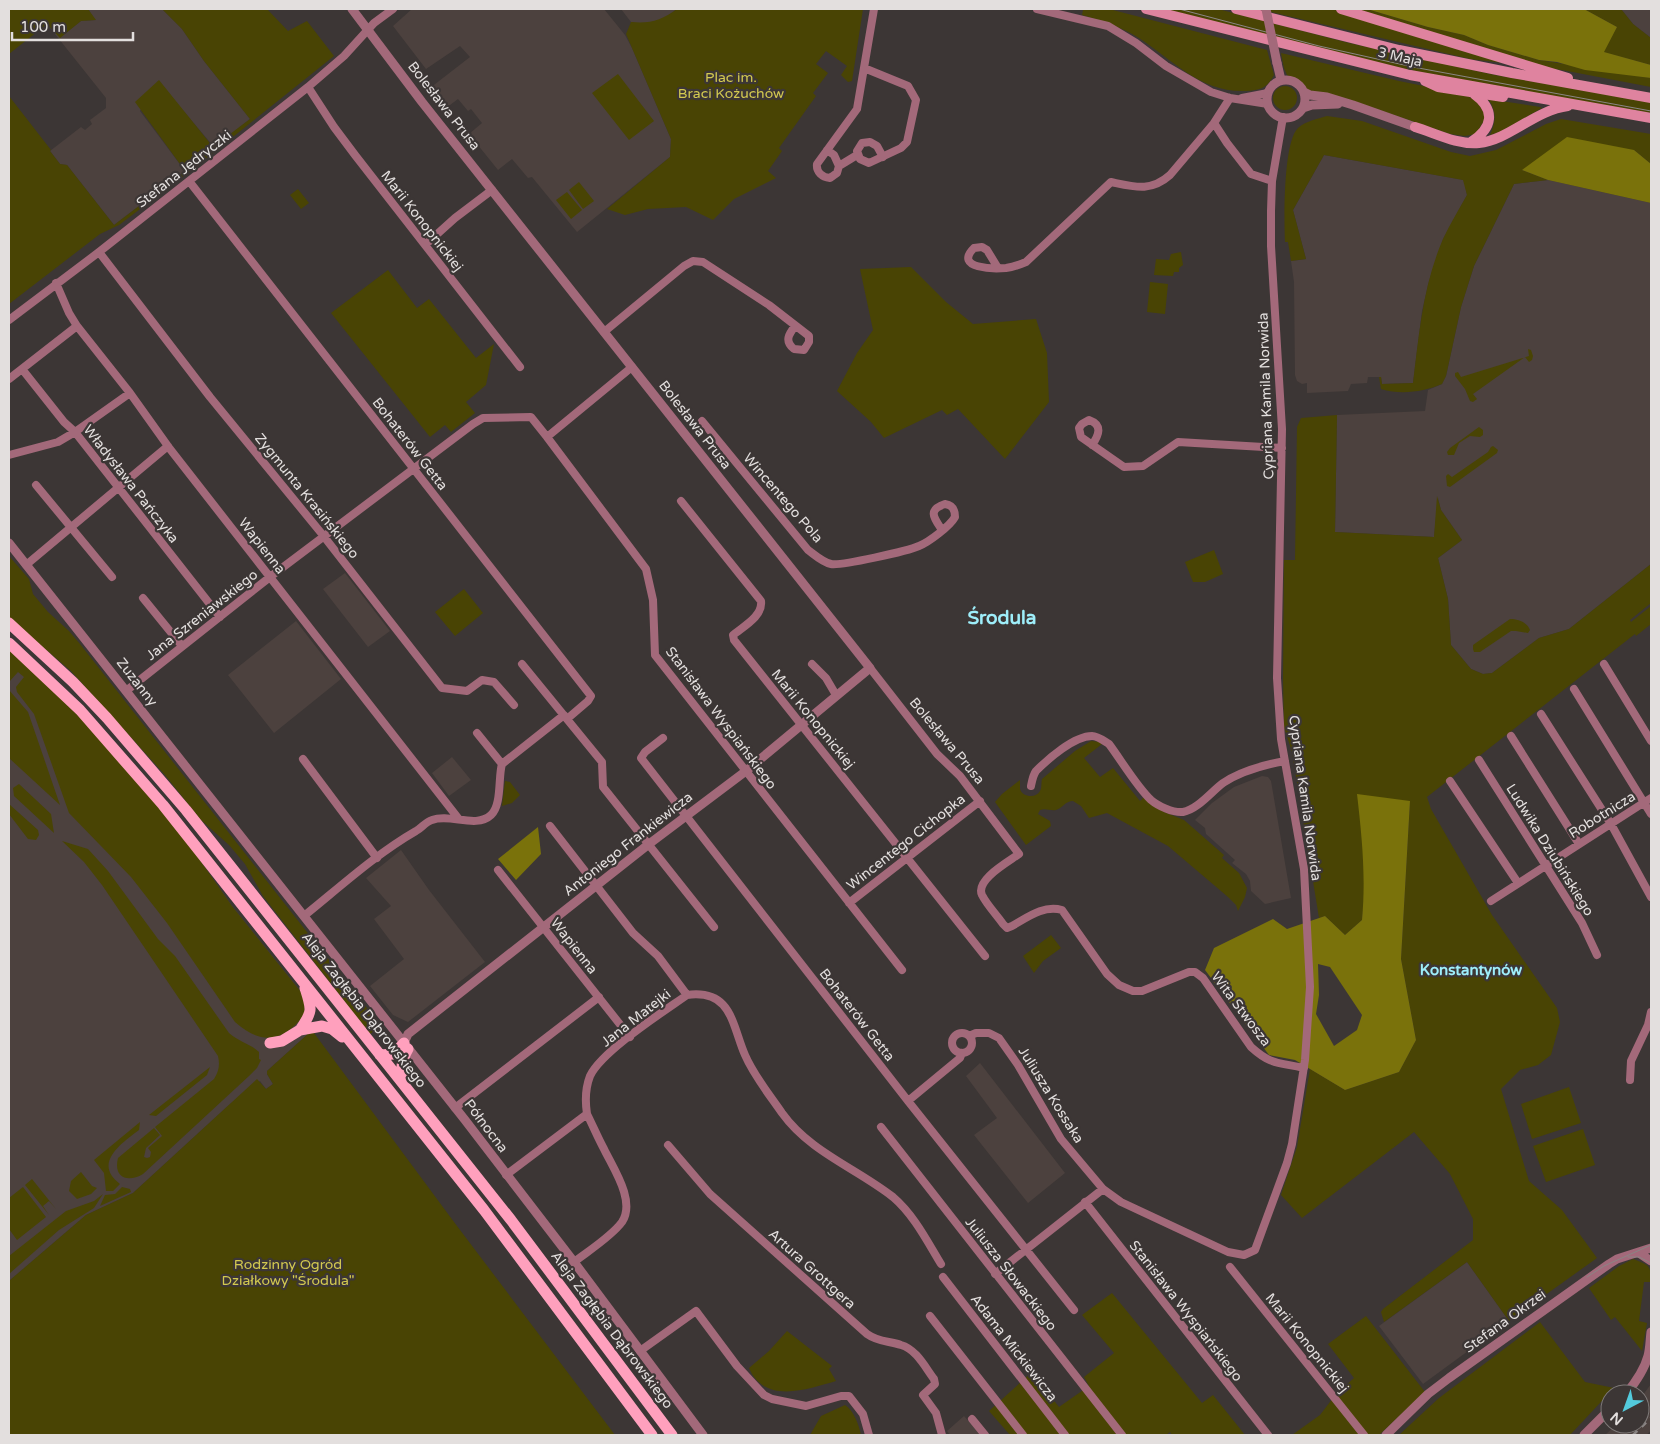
<svg xmlns="http://www.w3.org/2000/svg" width="1660" height="1444" viewBox="0 0 1660 1444" font-family="'Varela Round',sans-serif">
<style>
.built{fill:#4c413e}
.green{fill:#494404}
.forest{fill:#7a720b;fill-rule:evenodd}
.lines{fill:none;stroke-linecap:round;stroke-linejoin:round}
.minor{stroke:#a3697a;stroke-width:8}
.tertiary{stroke:#a3697a;stroke-width:9}
.secondary{stroke:#df839f;stroke-width:10}
.primary{stroke:#ffa0bd;stroke-width:11}
.tram{stroke:#8a8584;stroke-width:1}
.rail{stroke:#8a8584;stroke-width:2.5;stroke-dasharray:6 6;stroke-linecap:butt}
.tertiary-bridge{stroke:#a3697a;stroke-width:9}
.labels{text-anchor:middle;dominant-baseline:central;stroke-width:4.5;stroke-linejoin:round;paint-order:stroke}
.street-label{font-size:14px;fill:#e3dfde;stroke:#3c3635}
.park-label{font-size:14px;fill:#d4ca50;stroke:#3c3635}
.neighbourhood-label{font-size:15px;font-weight:bold;fill:#9eeefa;stroke:#3c3635}
.district-label{font-size:19px;font-weight:bold;fill:#9eeefa;stroke:#3c3635}
</style>
<rect width="100%" height="100%" fill="#3c3635"/>
<!-- built -->
<path class="built" d="M88,9H162L182,29L204,61L250,119L214,147L158,81L140,111L185,171L114,225L67,165L60,164L50,151L81,127L85,130L92,124L90,120L106,108V98L47,24L60,37L81,21L95,20Z
M412,9H604L625,35L632,48L671,139L670,157L577,232L532,177L528,178L512,159L498,170L469,134L482,123L471,109L468,111L458,99L446,108L430,88L470,57L460,46L426,69L393,26Z
M621,9H677L666,17L656,22L643,24L631,22Z
M1621,9H1651V38L1633,24Z
M1324,155L1464,180L1467,195L1443,239L1429,281L1422,311L1413,383L1382,384L1381,377H1368L1367,383L1351,384L1348,391L1307,393V383L1302,384L1297,381L1295,375L1294,282L1291,261L1306,259L1293,210Z
M1548,180L1651,203V564L1569,629L1539,638L1492,673L1483,674L1471,669L1451,645L1448,599L1438,558L1462,540L1441,510L1438,498L1434,537L1335,532L1337,415L1425,411L1428,390L1442,384L1446,376L1461,307L1474,266L1514,184Z
M345,573L390,631L368,647L323,589Z
M296,621L341,679L274,733L228,675Z
M9,649L190,846L232,906L301,992L309,1033L267,1071V1074L273,1084L266,1089L260,1081L229,1105L133,1193L86,1215L9,1281Z
M452,757L471,780L449,796L432,773Z
M1262,776L1268,777L1271,781L1291,898L1265,904L1251,891L1250,881L1246,874L1232,863L1235,860L1206,834L1205,828L1195,820L1212,803L1234,787Z
M401,850L429,890L485,962L408,1022L393,1015L370,986L404,959L374,919L391,906L366,878Z
M980,1063L1065,1173L1028,1203L974,1135L997,1118L966,1076Z
M1467,1262L1509,1321L1423,1384L1379,1326Z
M1651,1384V1431L1646,1435H1605L1617,1424H1640V1399Z
M964,1416L972,1425L980,1435H950L947,1431Z"/>
<!-- green -->
<path class="green" d="M9,9H88L96,20L81,21L60,38L47,24L9,54Z
M162,9H267L288,31L307,21L334,56L189,172L119,225L100,234L9,304V96L51,150L50,151L60,164L67,165L114,225L185,171L135,102L159,80L213,147L250,119L204,61L182,29Z
M677,9H863L852,81L848,82L841,75L847,66L826,51L816,64L828,73L813,93L816,96L779,148L782,151L768,171L776,178L734,199L713,220L686,207L648,209L625,215L607,209L670,157L671,139L626,34L631,22C650,24 662,20 677,9Z
M1076,9H1109L1267,50L1274,75C1267,88 1261,90 1246,91C1201,93 1174,61 1139,38C1121,27 1102,21 1082,15L1083,10Z
M1164,9H1218L1349,43L1495,75L1651,102V113L1465,81L1366,61Z
M1258,9H1367L1428,27L1464,35L1488,45L1539,60L1651,78V87L1562,70L1470,59Z
M1584,9H1621L1633,24L1651,38V65L1603,52L1617,27Z
M1281,53L1399,81L1463,94L1478,101L1486,117L1476,134L1465,136L1450,134L1347,99L1310,92L1306,90L1301,83L1287,75L1284,68Z
M618,74L654,121L629,140L592,93Z
M1273 98a12 12 0 1 1 24 0a12 12 0 1 1-24 0Z
M1488,99L1540,107L1542,108L1502,131L1490,135C1496,122 1497,111 1488,99Z
M1327,116L1362,121L1451,152L1470,156L1496,150L1546,124L1561,119L1651,134V164L1634,150L1522,170L1548,180L1514,184L1474,266L1461,307L1446,376L1442,384C1423,392 1401,395 1381,389L1379,377H1381L1382,384L1413,383C1419,334 1423,285 1443,239C1450,224 1459,209 1467,195L1463,180L1324,155L1293,210L1306,259L1291,261L1288,242H1285C1284,221 1283,142 1298,128C1306,121 1317,119 1327,116Z
M579,182L594,201L583,209L569,190Z
M298,189L309,203L301,209L290,195Z
M567,192L582,210L571,219L556,200Z
M1181,252L1183,265L1179,268V272H1174L1173,276L1154,275L1156,259L1169,260L1171,254Z
M911,267L946,302L973,324L1036,319L1047,353L1049,402L1005,459L958,409L947,415L942,410L884,438L871,422L837,391L857,353L873,330L860,269Z
M388,270L417,308L429,299L476,358L494,344L486,385L466,402L475,413L451,432L445,425L430,437L331,313Z
M1150,282L1168,284L1165,314L1147,312Z
M1528,349L1531,350L1533,356L1532,360L1529,362L1525,357L1473,394L1477,399L1473,402L1470,401L1465,389L1455,376V373L1458,372L1461,377L1529,356Z
M1337,415L1335,532L1434,537L1437,496L1441,510L1462,540L1438,558L1448,599L1451,645L1471,669L1483,674L1492,673L1539,638L1569,629L1651,564V603L1630,620L1631,622L1651,606V624L1636,636L1635,634L1427,797L1431,809L1492,915L1557,1008L1560,1022L1551,1055L1538,1065L1520,1070L1501,1089L1529,1181L1562,1210L1597,1258L1509,1321L1467,1262L1384,1322L1381,1312L1383,1309L1473,1240V1219L1450,1174L1414,1132L1302,1218L1281,1195L1297,1147L1310,1069L1345,1090L1399,1072L1416,1040L1401,959L1410,801L1363,847L1365,890L1362,920L1345,935L1325,916L1319,918L1292,752L1284,727L1283,678L1284,560H1295L1297,427L1301,418Z
M1479,427L1483,430V435L1480,437L1470,436L1459,443L1454,455H1448L1447,452L1450,448Z
M1493,446L1498,450L1497,453L1450,487L1447,486L1446,476L1448,474L1452,477L1488,452L1491,447Z
M1214,550L1223,574L1205,582H1193L1185,562Z
M9,556L29,579L33,594L48,612L69,631L80,644L381,1026L370,1034L263,896L245,864L229,845L201,820L165,775L71,671L9,618Z
M464,589L483,613L455,636L435,612Z
M1510,619C1518,619 1527,622 1530,630L1528,633L1516,631H1511L1480,652H1474L1473,649V645Z
M9,649L91,728L139,783L190,846L232,906L301,992L304,997L305,1014C283,1042 262,1046 235,1022L167,923L131,877L69,813L34,714L17,692L16,687L24,677L18,672L9,682Z
M9,690L28,712L60,805L9,758Z
M1091,741L1100,742L1102,744L1084,758L1100,777L1113,768L1140,801L1144,797L1164,812L1184,820L1224,855L1222,858L1239,873L1247,888L1245,897L1238,911L1236,905L1228,897L1168,846L1107,813L1089,818L1081,806L1073,801C1065,801 1063,808 1056,810C1050,811 1046,808 1040,810L1038,814L1050,821L1051,826L1026,845L995,802L1002,794L1020,780C1020,781 1020,788 1020,789C1022,797 1036,799 1040,791C1042,788 1041,783 1042,779L1075,751Z
M505,781L510,782L520,795L512,803L502,806Z
M19,784L51,814L54,833L14,796L13,788Z
M9,804L38,830L39,835L36,840L28,839L9,814Z
M62,841L88,849L108,871L158,939L175,956L229,1033C239,1042 251,1044 259,1052V1059L261,1060L257,1068L249,1076L143,1174C128,1183 113,1178 118,1158L154,1128L160,1135L146,1148L144,1157L147,1158L150,1157L151,1152L148,1148L162,1136L155,1127L214,1079C219,1071 220,1065 218,1056L102,885L84,862Z
M1051,935L1061,948L1043,961L1034,973L1023,956Z
M309,1033H314L454,1222L615,1435H9V1281L86,1215L133,1193L257,1079L266,1089L273,1084L267,1074V1071Z
M210,1067L207,1075L156,1116L149,1115Z
M1569,1087L1581,1123L1532,1139L1521,1104Z
M140,1122L139,1130C122,1143 92,1163 120,1184L113,1191H106L104,1173L94,1160Z
M1583,1129L1595,1165L1546,1182L1533,1146Z
M81,1172L92,1186L97,1188L91,1194L77,1199L69,1191L71,1181Z
M32,1179L56,1209L49,1201L43,1206L49,1215L25,1185Z
M23,1187L46,1217L17,1240L9,1229V1198Z
M122,1187L130,1189L131,1192L100,1206L105,1195L115,1194Z
M103,1194L94,1208L59,1230L9,1274V1256L66,1211L94,1201Z
M1633,1259C1649,1265 1651,1265 1651,1282H1644L1639,1321L1647,1323L1642,1351L1615,1317L1611,1320L1589,1288L1619,1266Z
M1112,1293L1202,1403L1213,1395L1245,1435H1172L1170,1432L1166,1435H1010L989,1411L1032,1372L1059,1407L1089,1386L1084,1377L1114,1353L1082,1315Z
M1366,1316L1425,1392L1379,1435H1292L1320,1415L1336,1394L1354,1378L1328,1344Z
M1540,1322L1585,1382L1614,1388L1570,1435H1399L1439,1398Z
M787,1331L832,1366L829,1369L836,1381C808,1389 765,1405 749,1368L769,1351Z
M845,1405C854,1411 859,1425 861,1435H810L821,1416Z"/>
<!-- forest -->
<path class="forest" d="M1367,9H1584L1617,27L1604,52L1651,65V78L1585,70L1557,62L1539,60L1488,45L1464,35L1428,27Z
M1567,137L1634,150L1651,164V203L1548,180L1522,170Z
M1357,794L1410,801L1401,959L1416,1040L1399,1072L1345,1090L1295,1060L1269,1055L1205,970L1214,948L1273,919L1287,929L1325,916L1345,935L1362,920C1366,877 1362,837 1357,794ZM1318,964L1330,967L1362,1015L1357,1030L1334,1046L1316,1014L1319,995Z
M538,827L541,854L516,880L498,859Z"/>
<g class="lines">
<!-- minor -->
<path class="minor" d="M1037,9L1108,26L1136,43L1166,66L1211,92L1230,98L1268,104
M864,68L908,86L916,100L907,142L901,148L869,163L860,159L857,151L862,143L870,142L877,146L883,157
M308,87L334,127L355,155L520,367
M1230,98L1214,123L1227,143L1251,174L1272,181
M1242,98L1268,93
M827,150L834,155L839,166L837,173L830,178C822,177 816,172 817,164L857,109L874,9
M839,166L857,155
M189,181L591,696L588,701L567,719
M425,245L455,218L492,190
M99,252L210,397L322,534L442,688L467,691L482,680L494,682L514,705
M998,268L987,250L982,247L974,248C953,269 995,269 1006,268C1013,267 1019,265 1026,262L1111,182C1135,187 1151,192 1170,175L1214,123
M56,283L69,313L77,326L130,393L170,449L458,818
M9,320L99,252L308,87L344,56L374,23L393,9
M604,332L684,266L693,261L703,262L769,305L809,336V342L804,350L794,349C784,341 789,334 795,326
M22,369L64,422L75,432L220,617
M9,379L77,326
M702,421L808,550C815,555 822,562 831,564C841,566 908,551 919,546C929,542 950,526 955,517C955,509 952,505 945,504C927,510 934,518 942,530
M547,437L646,569L653,600L655,655L902,970
M1092,445C1099,435 1103,425 1089,420L1082,424L1079,428L1081,437L1124,467L1143,466L1178,442L1282,448
M9,455L58,442L75,432L130,393
M36,485L112,577
M681,501L761,601C763,616 744,626 733,635L734,640L985,956
M26,565L168,446
M143,598L182,646
M522,664L602,762L603,787L714,927
M812,664L826,678L836,695
M1604,664L1651,741
M870,668L937,754L960,776L1019,854C1008,862 975,880 982,895C987,905 996,914 1003,924L1007,928L1012,926C1028,917 1043,905 1062,910L1107,974L1119,985L1133,991H1142L1189,972H1195L1203,978L1251,1047C1272,1066 1279,1062 1304,1068
M1574,689L1651,814
M126,691L270,577L473,424L483,418L531,417L547,437L632,367
M1541,714L1611,824L1651,897
M477,733L502,764
M1511,736L1579,844
M663,738L645,752L641,758L908,1101L1074,1310
M303,759L377,858
M1479,760L1582,923L1597,955
M1450,781L1518,883
M1031,786C1032,781 1033,775 1036,771C1048,759 1074,736 1092,736C1098,736 1104,741 1109,744C1121,760 1137,787 1151,800C1158,806 1173,813 1183,812C1198,809 1211,792 1223,783C1241,771 1263,765 1285,761
M550,826L633,933L658,956L687,995
M498,870L630,1037
M1491,901L1651,798
M849,903L980,801
M304,916C340,887 376,854 416,831C422,828 425,822 432,820C450,813 476,829 491,815C502,805 498,777 502,764L564,715
M952 1043a10 10 0 1 1 20 0a10 10 0 1 1-20 0Z
M969,1036L976,1033H989L999,1038L1018,1065L1061,1139L1103,1189L1121,1202L1228,1252L1244,1255L1255,1250L1287,1163L1292,1144L1305,1060L1310,987L1304,869L1281,739L1277,678L1282,429L1271,246V211L1272,181L1283,117
M1630,1080L1631,1061L1648,1025L1651,1012
M908,1101L960,1058L962,1053
M455,1108L599,997
M881,1127L1122,1435
M668,1145L710,1194L867,1334C878,1342 889,1341 901,1345C916,1349 925,1367 934,1379L935,1384L923,1395L936,1413L942,1435
M506,1175L587,1114
M1085,1202L1268,1435
M574,1262C588,1251 611,1237 622,1222C636,1201 613,1168 604,1149C598,1138 593,1126 587,1114C585,1101 585,1089 590,1076C602,1051 663,1012 687,995C732,989 732,1025 745,1055C754,1076 769,1094 782,1113C810,1152 856,1168 893,1197C914,1215 927,1241 941,1264
M1230,1267L1364,1435
M995,1274L1103,1189
M943,1277L1065,1435
M930,1316L1023,1435
M640,1351L696,1311L737,1366L764,1395L772,1399L806,1406L841,1396H849L863,1414L869,1435
M972,1419L985,1435"/>
<!-- tertiary -->
<path class="tertiary" d="M352,9L422,102L870,668L746,771L649,844L408,1034L404,1043
M1277,63L1281,80
M1267 99a19 19 0 1 1 38 0a19 19 0 1 1-38 0Z
M1304,92L1310,95L1327,97L1353,105L1415,127
M1303,108L1312,105L1338,104
M9,543L465,1120L574,1262L703,1435
M1639,1253L1651,1261
M1626,1394C1635,1383 1644,1371 1648,1356C1650,1348 1650,1340 1651,1332
M1386,1435L1428,1394L1449,1378L1609,1264L1617,1259L1651,1248
M1584,1435L1610,1409"/>
<!-- secondary -->
<path class="secondary" d="M1146,9L1410,75L1651,118
M1236,9L1399,50L1512,73L1651,98
M1341,9L1568,78
M1425,81L1438,87L1503,97
M1415,127C1435,133 1457,145 1479,143C1509,140 1535,110 1568,106
M1471,142C1493,128 1496,110 1474,94"/>
<!-- primary -->
<path class="primary" d="M9,623L73,682L107,718L186,810L511,1220L672,1435
M9,643L80,710L163,805L484,1210L652,1435
M300,1030C313,1011 312,1010 305,988
M270,1043L282,1041L300,1030L322,1026L332,1029L342,1037
M380,1055L394,1054L404,1043
M404,1083C400,1071 402,1059 408,1049"/>
<!-- tram -->
<path class="tram" d="M1179,9L1319,46L1413,67L1651,111
M1628,1257H1639L1651,1263
M1587,1277L1604,1266L1651,1245"/>
<!-- rail -->
<path class="rail" d="M1633,1435L1651,1418"/>
<!-- tertiary-bridge -->
<path class="tertiary-bridge" d="M1266,9L1277,63"/>
</g>
<g class="labels">
<!-- street labels -->
<g class="street-label">
<text transform="translate(1400 57) rotate(13)">3 Maja</text>
<text transform="translate(444 106) rotate(52)">Bolesława Prusa</text>
<text transform="translate(184 169) rotate(-38)">Stefana Jędryczki</text>
<text transform="translate(422 221) rotate(52)">Marii Konopnickiej</text>
<text transform="translate(1266 396) rotate(-92)">Cypriana Kamila Norwida</text>
<text transform="translate(695 425) rotate(52)">Bolesława Prusa</text>
<text transform="translate(410 444) rotate(52)">Bohaterów Getta</text>
<text transform="translate(131 484) rotate(52)">Władysława Pańczyka</text>
<text transform="translate(307 496) rotate(51)">Zygmunta Krasińskiego</text>
<text transform="translate(783 498) rotate(49)">Wincentego Pola</text>
<text transform="translate(262 546) rotate(52)">Wapienna</text>
<text transform="translate(202 615) rotate(-38)">Jana Szreniawskiego</text>
<text transform="translate(137 682) rotate(52)">Zuzanny</text>
<text transform="translate(721 718) rotate(53)">Stanisława Wyspiańskiego</text>
<text transform="translate(813 719) rotate(51)">Marii Konopnickiej</text>
<text transform="translate(947 741) rotate(50)">Bolesława Prusa</text>
<text transform="translate(1305 798) rotate(82)">Cypriana Kamila Norwida</text>
<text transform="translate(1602 815) rotate(-32)">Robotnicza</text>
<text transform="translate(906 842) rotate(-38)">Wincentego Cichopka</text>
<text transform="translate(628 844) rotate(-38)">Antoniego Frankiewicza</text>
<text transform="translate(1550 850) rotate(58)">Ludwika Dziubińskiego</text>
<text transform="translate(574 946) rotate(52)">Wapienna</text>
<text transform="translate(1241 1009) rotate(53)">Wita Stwosza</text>
<text transform="translate(364 1010) rotate(52)">Aleja Zagłębia Dąbrowskiego</text>
<text transform="translate(857 1015) rotate(52)">Bohaterów Getta</text>
<text transform="translate(636 1018) rotate(-38)">Jana Matejki</text>
<text transform="translate(1051 1095) rotate(58)">Juliusza Kossaka</text>
<text transform="translate(486 1126) rotate(53)">Północna</text>
<text transform="translate(812 1269) rotate(42)">Artura Grottgera</text>
<text transform="translate(1011 1274) rotate(52)">Juliusza Słowackiego</text>
<text transform="translate(1186 1311) rotate(52)">Stanisława Wyspiańskiego</text>
<text transform="translate(1505 1321) rotate(-36)">Stefana Okrzei</text>
<text transform="translate(612 1330) rotate(53)">Aleja Zagłębia Dąbrowskiego</text>
<text transform="translate(1307 1343) rotate(51)">Marii Konopnickiej</text>
<text transform="translate(1014 1348) rotate(52)">Adama Mickiewicza</text>
</g>
<!-- park labels -->
<g class="park-label">
<text x="731" y="77">Plac im.<tspan x="731" dy="16">Braci Kożuchów</tspan></text>
<text x="288" y="1264">Rodzinny Ogród<tspan x="288" dy="16">Działkowy "Środula"</tspan></text>
</g>
<!-- neighbourhood labels -->
<g class="neighbourhood-label">
<text x="1471" y="970">Konstantynów</text>
</g>
<!-- district labels -->
<g class="district-label">
<text x="1002" y="618">Środula</text>
</g>
</g>
<!-- border -->
<rect width="1660" height="1444" fill="none" stroke="#e3dfde" stroke-width="20"/>
<!-- north arrow -->
<g transform="translate(1625 1409) rotate(221)"><circle r="24" fill="#3c3635" stroke="#7f7a79"/>
<path d="M0-4L9 19L0 12L-9 19Z" fill="#53cadc"/>
<text y="-8" font-size="14" font-weight="bold" text-anchor="middle" fill="#e3dfde">N</text>
</g>
<!-- scale -->
<path d="M12 32v8h121v-8" fill="none" stroke="#e3dfde" stroke-width="2.5"/>
<text x="20" y="32" font-size="15" fill="#e3dfde" stroke="#3c3635" stroke-width="4" paint-order="stroke">100 m</text>
</svg>
